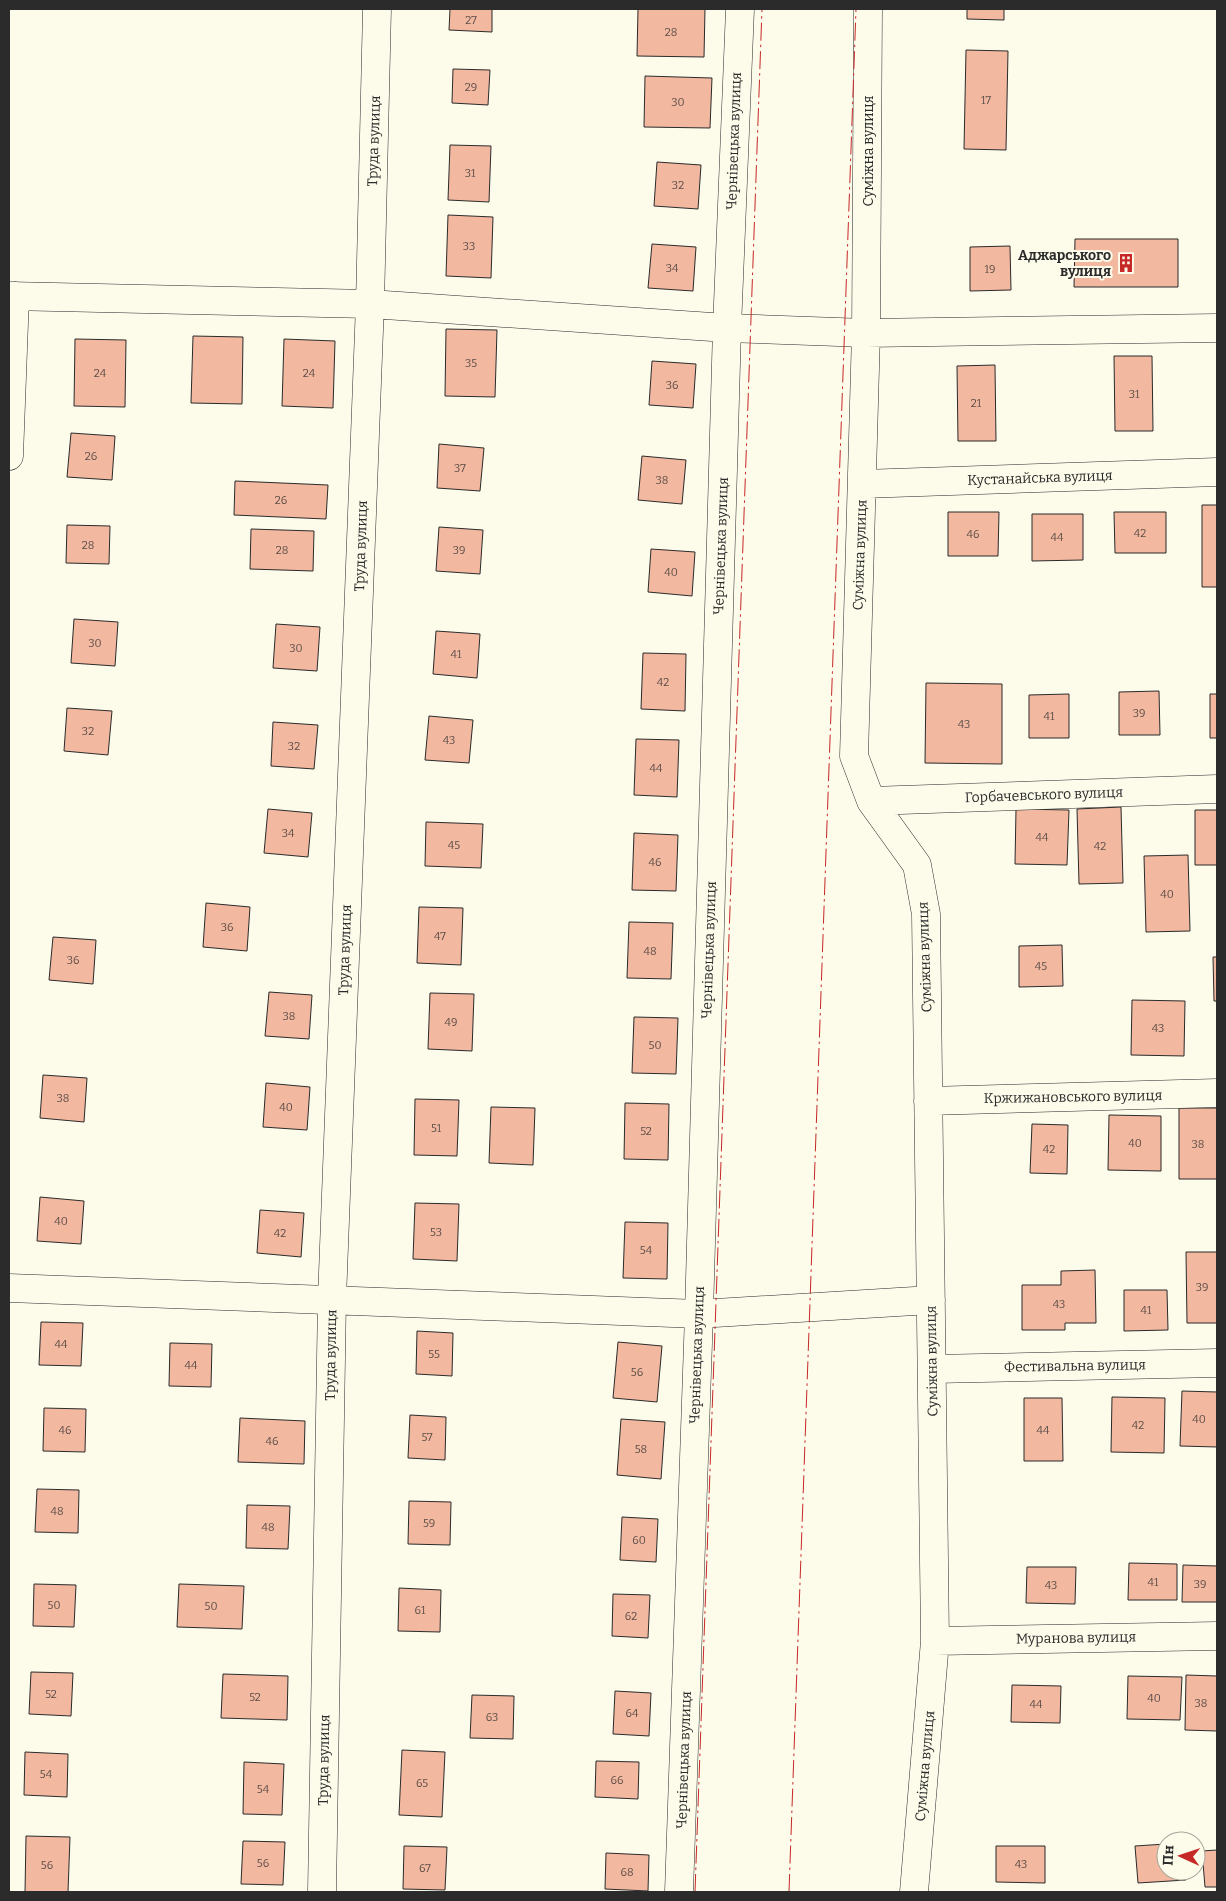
<svg xmlns="http://www.w3.org/2000/svg" width="1226" height="1901" viewBox="0 0 1226 1901" font-family="Bitter,serif">
<style>
.building{fill:#f2b8a0;stroke:#2b2b2b}
.lines{fill:none;stroke-linecap:round;stroke-linejoin:round}
.minor-casing{stroke:#2b2b2b;stroke-width:29}
.minor{stroke:#fdfbea;stroke-width:28}
.power{stroke:#c62828;stroke-width:1;stroke-dasharray:18 4 2.5 4;stroke-linecap:butt}
.labels{text-anchor:middle;dominant-baseline:central;stroke-width:4;stroke-linejoin:round;paint-order:stroke}
.number-label{font-size:11px;fill:#5d4e48}
.street-label{font-size:14px;fill:#2b2b2b;stroke:#fdfbea}
.poi-label{font-size:14px;font-weight:bold;fill:#2b2b2b;stroke:#fdfbea;text-anchor:end}
</style>
<rect width="100%" height="100%" fill="#fdfbea"/>
<!-- building -->
<path class="building" d="M450,9H492V32L449,30Z
M638,9H705L704,57L637,56Z
M967,9H1004V20L967,19Z
M966,50L1008,51L1006,150L964,149Z
M453,69L490,70L488,105L452,103Z
M645,76L712,78L710,128L644,127Z
M450,145L491,146L489,202L448,200Z
M657,162L701,165L698,209L654,206Z
M448,215L493,217L491,278L446,276Z
M1075,239H1178V287H1074Z
M652,244L696,247L693,291L648,288Z
M1010,246L1011,290L970,291V247Z
M446,329L497,330L495,397L445,396Z
M193,336L243,337L242,404L191,403Z
M75,339L126,340L125,407L74,406Z
M284,339L335,341L333,408L282,406Z
M1114,356H1152L1153,431H1115Z
M652,361L696,364L693,408L649,405Z
M995,365L996,441H958L957,366Z
M71,433L115,436L112,480L67,477Z
M439,444L484,448L480,491L437,488Z
M642,456L686,460L682,504L638,500Z
M235,481L328,485L326,519L234,515Z
M1202,505H1217V587H1202Z
M948,512H999L998,556H948Z
M1114,512H1166V553H1115Z
M1032,514H1083V560L1032,561Z
M67,525L110,526L109,564L66,563Z
M439,527L483,530L480,574L436,571Z
M251,529L314,531L313,571L250,569Z
M651,549L695,552L692,596L648,592Z
M74,619L118,622L115,666L71,663Z
M276,624L320,627L317,671L273,668Z
M436,631L480,634L477,678L433,674Z
M643,653L686,654L685,711L641,709Z
M926,683L1002,684V764L925,763Z
M1159,691L1160,735H1119V692Z
M1069,694V738H1029V695Z
M1210,694H1217V738H1210Z
M67,708L112,711L108,755L64,751Z
M429,716L473,720L469,763L425,760Z
M273,722L318,725L314,769L271,766Z
M636,739L679,740L677,797L634,795Z
M1121,807L1123,883L1079,884L1077,809Z
M268,809L312,813L308,857L264,853Z
M1016,809L1069,810L1067,865L1015,864Z
M1195,810H1217V865H1195Z
M426,822L483,824L481,868L425,866Z
M634,833L678,835L676,891L632,890Z
M1188,855L1190,931L1146,932L1144,856Z
M206,903L250,907L247,951L203,947Z
M419,907L463,908L461,965L417,963Z
M629,922L673,923L671,979L627,978Z
M53,937L96,940L93,984L49,980Z
M1062,945L1063,986L1019,987V946Z
M1213,957H1217V1001H1214Z
M269,992L312,995L309,1039L265,1036Z
M430,993L474,994L472,1051L428,1049Z
M1132,1000L1185,1001L1184,1056L1131,1055Z
M634,1017L678,1018L676,1074L632,1073Z
M43,1075L87,1078L84,1122L40,1118Z
M266,1083L310,1087L307,1130L263,1127Z
M415,1099L459,1100L457,1156L414,1155Z
M625,1103L669,1104L668,1160L624,1159Z
M491,1107L535,1108L533,1165L489,1163Z
M1179,1108H1217V1179H1179Z
M1109,1115L1161,1116V1171L1108,1170Z
M1032,1124L1068,1125L1067,1174L1030,1173Z
M40,1197L84,1201L81,1244L37,1241Z
M415,1203L459,1204L457,1261L413,1259Z
M260,1210L304,1213L301,1257L257,1253Z
M625,1222L668,1223L667,1279L623,1278Z
M1186,1252H1217V1323H1187Z
M1095,1270L1096,1323H1065V1330H1022V1285H1061V1271Z
M1124,1290H1167L1168,1330L1124,1331Z
M41,1322L83,1323L81,1366L39,1365Z
M417,1331L453,1333L452,1376L416,1374Z
M618,1342L662,1346L657,1402L613,1398Z
M170,1343L212,1344L211,1387L169,1386Z
M1182,1391L1217,1392V1447L1180,1446Z
M1112,1397L1165,1398L1164,1453L1111,1452Z
M1024,1398H1062L1063,1461H1024Z
M44,1408L86,1409L85,1452L43,1451Z
M410,1415L446,1417L445,1460L408,1458Z
M240,1418L305,1421L304,1464L238,1462Z
M621,1419L665,1422L661,1479L617,1475Z
M37,1489L79,1490L78,1533L35,1532Z
M409,1501L451,1502L450,1545L408,1544Z
M247,1505L290,1506L288,1549L246,1548Z
M622,1517L658,1519L656,1562L620,1560Z
M1129,1563L1177,1564V1600H1128Z
M1183,1565L1217,1566V1602H1182Z
M1027,1567H1076L1075,1604L1026,1603Z
M34,1584L76,1585L74,1627L33,1626Z
M179,1584L244,1586L242,1629L177,1627Z
M399,1588L441,1590L440,1632L398,1631Z
M613,1594L650,1595L648,1638L612,1636Z
M31,1672L73,1673L71,1716L29,1714Z
M223,1674L288,1676L287,1720L221,1718Z
M1186,1675L1217,1676V1731L1185,1730Z
M1128,1676L1182,1677L1180,1720L1127,1719Z
M1012,1685L1061,1686L1060,1723L1011,1722Z
M615,1691L651,1693L649,1736L613,1734Z
M472,1695L514,1696L513,1739L470,1738Z
M402,1750L445,1752L442,1817L399,1815Z
M25,1752L68,1754L67,1797L24,1795Z
M596,1761L639,1762L638,1799L595,1797Z
M244,1762L284,1764L282,1815L243,1814Z
M26,1836L70,1837L68,1892H25Z
M243,1841L285,1842L283,1885L241,1884Z
M1166,1844V1871H1186V1880L1138,1883L1135,1846Z
M404,1846L447,1847L445,1890L403,1889Z
M996,1846H1045V1883L996,1882Z
M1217,1850V1887H1205L1202,1851Z
M606,1853L649,1855L648,1891L605,1889Z"/>
<g class="lines">
<!-- minor casing -->
<g class="minor-casing">
<path id="minor" d="M868,9L866,333L854,756L871,801L917,865L926,914L935,1641L914,1892
M9,296L370,304L727,328L866,333L1217,328
M9,456L15,296
M862,484L1217,472
M871,801L1217,789
M928,1101L1217,1093
M9,1288L699,1314L931,1300
M932,1369L1217,1363
M935,1641L1217,1636
M322,1892L332,1299L370,304L377,9
M679,1892L699,1314L727,328L740,9"/>
</g>
<!-- minor -->
<use href="#minor" class="minor"/>
<!-- power -->
<path class="power" d="M695,1892L762,9
M789,1892L856,9"/>
</g>
<!-- icons -->
<defs>
<g id="building-bare" transform="scale(1.5)"><path d="M-4-6H4V6H1V3H-1V6H-4ZM-2.5-4.3h1.7v1.8h-1.7ZM.8-4.3h1.7v1.8H.8ZM-2.5-1h1.7V.8h-1.7ZM.8-1h1.7V.8H.8Z" fill="#c62828" stroke="#fdfbea" stroke-width="2.5" paint-order="stroke"/></g>
</defs>
<g fill-rule="evenodd">
<use href="#building-bare" x="1126" y="263"/>
</g>
<g class="labels">
<!-- number labels -->
<g class="number-label">
<text x="471" y="20">27</text>
<text x="671" y="32">28</text>
<text x="471" y="87">29</text>
<text x="986" y="100">17</text>
<text x="678" y="102">30</text>
<text x="470" y="173">31</text>
<text x="678" y="185">32</text>
<text x="469" y="246">33</text>
<text x="672" y="268">34</text>
<text x="990" y="269">19</text>
<text x="471" y="363">35</text>
<text x="100" y="373">24</text>
<text x="309" y="373">24</text>
<text x="672" y="385">36</text>
<text x="1134" y="394">31</text>
<text x="976" y="403">21</text>
<text x="91" y="456">26</text>
<text x="460" y="468">37</text>
<text x="662" y="480">38</text>
<text x="281" y="500">26</text>
<text x="1140" y="533">42</text>
<text x="973" y="534">46</text>
<text x="1057" y="537">44</text>
<text x="88" y="545">28</text>
<text x="282" y="550">28</text>
<text x="459" y="550">39</text>
<text x="671" y="572">40</text>
<text x="95" y="643">30</text>
<text x="296" y="648">30</text>
<text x="456" y="654">41</text>
<text x="663" y="682">42</text>
<text x="1139" y="713">39</text>
<text x="1049" y="716">41</text>
<text x="964" y="724">43</text>
<text x="88" y="731">32</text>
<text x="449" y="740">43</text>
<text x="294" y="746">32</text>
<text x="656" y="768">44</text>
<text x="288" y="833">34</text>
<text x="1042" y="837">44</text>
<text x="454" y="845">45</text>
<text x="1100" y="846">42</text>
<text x="655" y="862">46</text>
<text x="1167" y="894">40</text>
<text x="227" y="927">36</text>
<text x="440" y="936">47</text>
<text x="650" y="951">48</text>
<text x="73" y="960">36</text>
<text x="1041" y="966">45</text>
<text x="289" y="1016">38</text>
<text x="451" y="1022">49</text>
<text x="1158" y="1028">43</text>
<text x="655" y="1045">50</text>
<text x="63" y="1098">38</text>
<text x="286" y="1107">40</text>
<text x="436" y="1128">51</text>
<text x="646" y="1131">52</text>
<text x="1135" y="1143">40</text>
<text x="1198" y="1144">38</text>
<text x="1049" y="1149">42</text>
<text x="61" y="1221">40</text>
<text x="436" y="1232">53</text>
<text x="280" y="1233">42</text>
<text x="646" y="1250">54</text>
<text x="1202" y="1287">39</text>
<text x="1059" y="1304">43</text>
<text x="1146" y="1310">41</text>
<text x="61" y="1344">44</text>
<text x="434" y="1354">55</text>
<text x="191" y="1365">44</text>
<text x="637" y="1372">56</text>
<text x="1199" y="1419">40</text>
<text x="1138" y="1425">42</text>
<text x="65" y="1430">46</text>
<text x="1043" y="1430">44</text>
<text x="427" y="1437">57</text>
<text x="272" y="1441">46</text>
<text x="641" y="1449">58</text>
<text x="57" y="1511">48</text>
<text x="429" y="1523">59</text>
<text x="268" y="1527">48</text>
<text x="639" y="1540">60</text>
<text x="1153" y="1582">41</text>
<text x="1200" y="1584">39</text>
<text x="1051" y="1585">43</text>
<text x="54" y="1605">50</text>
<text x="211" y="1606">50</text>
<text x="420" y="1610">61</text>
<text x="631" y="1616">62</text>
<text x="51" y="1694">52</text>
<text x="255" y="1697">52</text>
<text x="1154" y="1698">40</text>
<text x="1201" y="1703">38</text>
<text x="1036" y="1704">44</text>
<text x="632" y="1713">64</text>
<text x="492" y="1717">63</text>
<text x="46" y="1774">54</text>
<text x="617" y="1780">66</text>
<text x="422" y="1783">65</text>
<text x="263" y="1789">54</text>
<text x="263" y="1863">56</text>
<text x="1021" y="1864">43</text>
<text x="47" y="1865">56</text>
<text x="425" y="1868">67</text>
<text x="627" y="1872">68</text>
</g>
<!-- street labels -->
<g class="street-label">
<text transform="translate(374 141) rotate(-88)">Труда вулиця</text>
<text transform="translate(734 141) rotate(-88)">Чернівецька вулиця</text>
<text transform="translate(868 151) rotate(-90)">Суміжна вулиця</text>
<text transform="translate(1040 478) rotate(-2)">Кустанайська вулиця</text>
<text transform="translate(361 546) rotate(-88)">Труда вулиця</text>
<text transform="translate(721 546) rotate(-88)">Чернівецька вулиця</text>
<text transform="translate(860 555) rotate(-88)">Суміжна вулиця</text>
<text transform="translate(1044 795) rotate(-2)">Горбачевського вулиця</text>
<text transform="translate(345 950) rotate(-88)">Труда вулиця</text>
<text transform="translate(709 950) rotate(-88)">Чернівецька вулиця</text>
<text transform="translate(925 957) rotate(-92)">Суміжна вулиця</text>
<text transform="translate(1073 1097) rotate(-1)">Кржижановського вулиця</text>
<text transform="translate(331 1355) rotate(-89)">Труда вулиця</text>
<text transform="translate(697 1355) rotate(-88)">Чернівецька вулиця</text>
<text transform="translate(932 1361) rotate(-91)">Суміжна вулиця</text>
<text transform="translate(1075 1366) rotate(-1)">Фестивальна вулиця</text>
<text transform="translate(1076 1638) rotate(-1)">Муранова вулиця</text>
<text transform="translate(324 1760) rotate(-89)">Труда вулиця</text>
<text transform="translate(684 1760) rotate(-88)">Чернівецька вулиця</text>
<text transform="translate(925 1766) rotate(-85)">Суміжна вулиця</text>
</g>
<!-- poi labels -->
<g class="poi-label">
<text x="1111" y="255">Аджарського<tspan x="1111" dy="16">вулиця</tspan></text>
</g>
</g>
<!-- border -->
<rect width="1226" height="1901" fill="none" stroke="#2b2b2b" stroke-width="20"/>
<!-- north arrow -->
<g transform="translate(1181 1856) rotate(273)"><circle r="24" fill="#fdfbea" stroke="#a9a89e"/>
<path d="M0-4L9 19L0 12L-9 19Z" fill="#c62828"/>
<text y="-8" font-size="14" font-weight="bold" text-anchor="middle" fill="#2b2b2b">Пн</text>
</g>
</svg>
